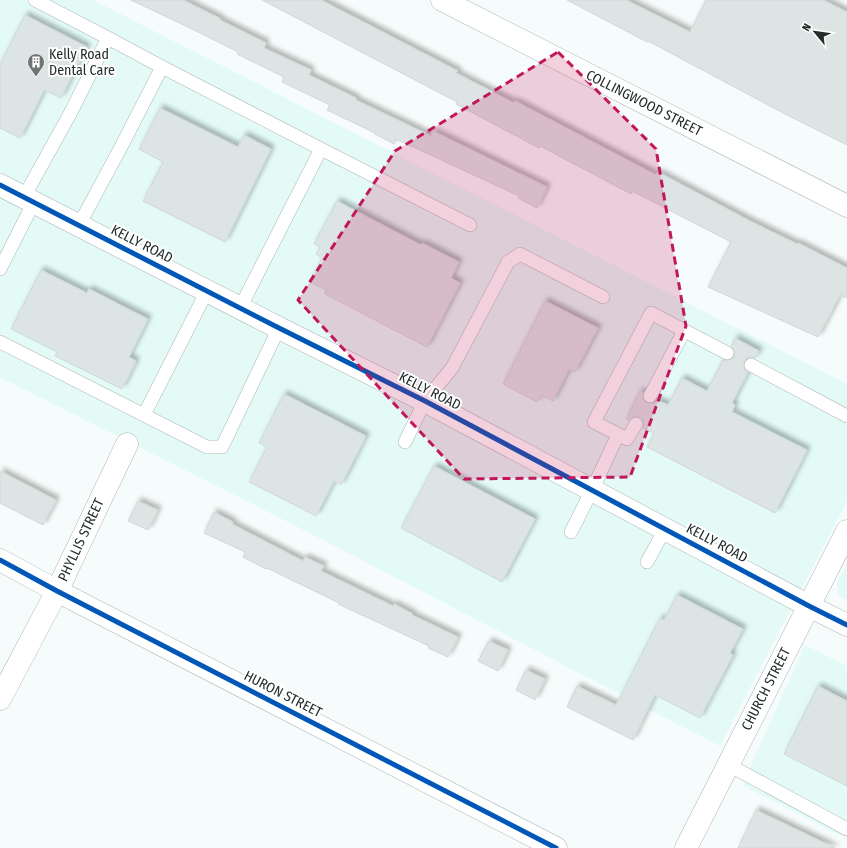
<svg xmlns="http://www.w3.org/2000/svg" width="847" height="848" viewBox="0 0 847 848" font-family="'Fira Sans Condensed',sans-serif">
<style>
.built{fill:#e3faf7}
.building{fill:#dde5e4;stroke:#d0d8d7;filter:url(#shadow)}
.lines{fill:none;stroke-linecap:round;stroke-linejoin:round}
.service-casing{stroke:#aeb6b5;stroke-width:14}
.minor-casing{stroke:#aeb6b5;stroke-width:23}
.tertiary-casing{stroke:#aeb6b5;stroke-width:23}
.service{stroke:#fefffe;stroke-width:13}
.minor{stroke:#fefffe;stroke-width:22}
.tertiary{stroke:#fefffe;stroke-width:22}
.cycleway-casing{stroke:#fff;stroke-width:8}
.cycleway{stroke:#0057b8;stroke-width:5}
.marked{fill:#c2185b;fill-opacity:0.2;stroke:#c2185b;stroke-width:3;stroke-dasharray:8 5;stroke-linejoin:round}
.labels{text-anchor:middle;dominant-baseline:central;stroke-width:4;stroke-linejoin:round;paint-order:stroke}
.poi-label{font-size:14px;fill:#232e2d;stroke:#fff;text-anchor:start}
.street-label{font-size:14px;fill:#232e2d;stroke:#fff}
</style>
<defs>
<filter id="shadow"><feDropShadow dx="3.5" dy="-3.5" stdDeviation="2" flood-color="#0004"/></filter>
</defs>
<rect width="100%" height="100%" fill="#f6fcfb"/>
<!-- built -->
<path class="built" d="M0,0H93L847,384V501L720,746L296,526L0,377Z
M847,565V600L838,595L837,582Z
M805,645L847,666V839L742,785Z"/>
<!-- building -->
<path class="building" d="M131,0H183L221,19L220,20L266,43L264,48L311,70L309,75L356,98V100L431,136L433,131L547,187L537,208L518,198L519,196L396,139L394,144L375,134V133L327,110L330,105L282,82L284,77L237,54L238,52L192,29Z
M262,0H321L458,71L456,73L514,103L515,101L656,175L658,172L750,221L797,244L798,243L847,268V298L840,295L818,337L708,287L731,242L632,191L631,194L540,146L539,148L456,104L457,102Z
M567,0H626L690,32L706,0H823L847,12V145L785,114L648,41L647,42Z
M25,15L87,47L61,98L44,90L20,138L0,128V64Z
M160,108L238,147L244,135L271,149L225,242L143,201L163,162L139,149Z
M337,201L421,245L422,243L459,262L451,278L460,283L427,347L325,294L326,290L310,282L322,258L316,254L320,247L314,244Z
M41,270L87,293L89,289L148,319L129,357L136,361L122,389L55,356L57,352L11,329Z
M545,301L598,328L575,372L569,369L553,401L541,395L537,402L503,384Z
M735,338L759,351L755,358L751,357L747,358L744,362V369L748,372L732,403L735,405L732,412L807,450L775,513L647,447L654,433L643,428V420L640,417H632L629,420L626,419L640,391L643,392V400L647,403H654L657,400L668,405L682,378L707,391L723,360L728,361L734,357L735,352L731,346Z
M284,394L366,436L341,485L334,481L316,516L249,482L267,447L259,443Z
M434,466L535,519L502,582L401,528Z
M0,471L56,500L43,525L0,503Z
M138,501L158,510L148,530L128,521Z
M214,512L233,522L232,524L303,561L305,557L324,566L321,571L393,606L394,604L413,614L412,615L458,637L448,657L428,648L429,646L338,604L339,603L267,568L266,569L243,557L245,552L204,533Z
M677,595L743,629L730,653L733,655L700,718L655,695L633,740L567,707L577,686L616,705L660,618L664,620Z
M489,641L508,650L498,671L478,661Z
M526,670L545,679L535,700L516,690Z
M818,686L847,701V786L784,754Z
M756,810L835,848H738Z"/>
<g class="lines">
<!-- service casing -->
<g class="service-casing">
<path id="service" d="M108,38L162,67
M321,149L470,225
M24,197L71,112L108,38L35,0
M79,225L121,147L162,67L321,149L240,308
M0,269L34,202
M0,342L207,447H222L279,328
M751,365L847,416
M650,396L684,331
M144,415L207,291
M636,424L627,439L594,422L651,313L727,353
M405,442L425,401L452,368L508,262L520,254L603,297
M571,532L592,490L618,435
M647,562L665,529
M727,764L847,829"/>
</g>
<!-- minor casing -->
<g class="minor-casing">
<path id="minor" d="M442,0L847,206
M0,560L57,591L556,848
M0,699L57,591L127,444
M686,848L847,531"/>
</g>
<!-- tertiary casing -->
<g class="tertiary-casing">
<path id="tertiary" d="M0,185L279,328L425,401L809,606L847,625"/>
</g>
<!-- service -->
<use href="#service" class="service"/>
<!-- minor -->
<use href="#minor" class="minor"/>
<!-- tertiary -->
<use href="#tertiary" class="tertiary"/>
<!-- cycleway casing -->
<g class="cycleway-casing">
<path id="cycleway" d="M0,185L279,328L425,401L809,606L847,625
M0,560L57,591L556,848"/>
</g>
<!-- cycleway -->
<use href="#cycleway" class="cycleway"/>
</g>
<!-- marked area -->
<path class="marked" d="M558,52L656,149L686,326L630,477L464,479L298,300L395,151Z"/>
<!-- icons -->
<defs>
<g id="building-pin" transform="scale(0.9)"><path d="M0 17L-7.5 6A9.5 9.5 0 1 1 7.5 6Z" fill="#6d7675" stroke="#fff"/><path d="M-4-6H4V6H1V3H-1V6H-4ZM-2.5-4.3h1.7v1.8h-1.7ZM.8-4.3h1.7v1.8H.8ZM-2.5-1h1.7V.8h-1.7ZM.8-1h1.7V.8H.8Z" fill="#fff"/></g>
</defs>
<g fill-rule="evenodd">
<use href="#building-pin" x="36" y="62"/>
</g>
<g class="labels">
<!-- poi labels -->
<g class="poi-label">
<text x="49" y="54">Kelly Road<tspan x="49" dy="16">Dental Care</tspan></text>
</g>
<!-- street labels -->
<g class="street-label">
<text transform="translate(644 103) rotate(27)">COLLINGWOOD STREET</text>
<text transform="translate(142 244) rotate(27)">KELLY ROAD</text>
<text transform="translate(430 391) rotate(27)">KELLY ROAD</text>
<text transform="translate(81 540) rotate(-65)">PHYLLIS STREET</text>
<text transform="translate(717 543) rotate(28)">KELLY ROAD</text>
<text transform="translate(766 689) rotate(-63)">CHURCH STREET</text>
<text transform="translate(283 694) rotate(27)">HURON STREET</text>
</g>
</g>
<!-- north arrow -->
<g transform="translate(815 32) rotate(299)" stroke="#ffffff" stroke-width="3" paint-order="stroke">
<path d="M0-3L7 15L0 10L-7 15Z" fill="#232e2d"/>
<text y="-6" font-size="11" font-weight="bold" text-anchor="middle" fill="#232e2d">N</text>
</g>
</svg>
